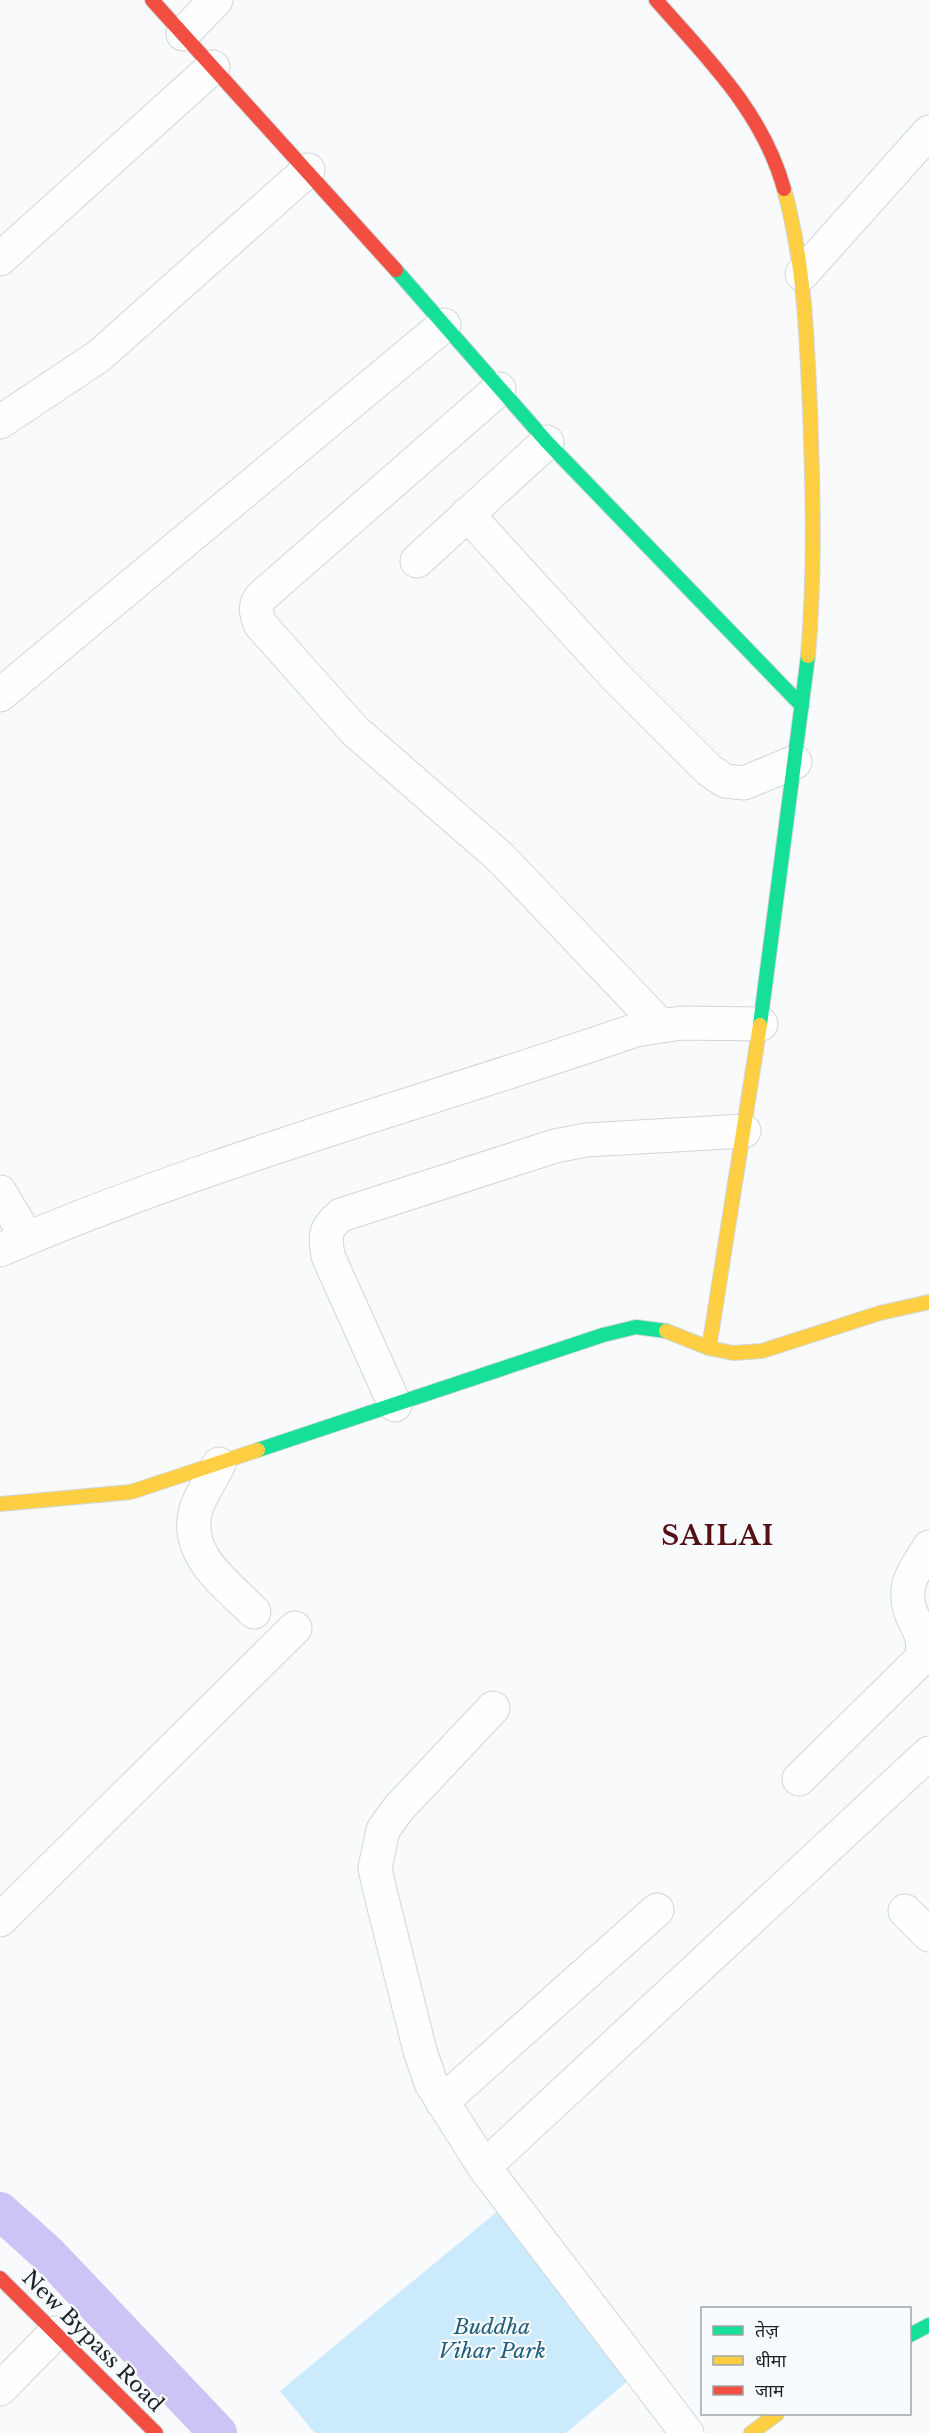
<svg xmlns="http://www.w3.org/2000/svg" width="929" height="2433" viewBox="0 0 929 2433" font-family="'Libre Baskerville','Noto Sans Devanagari',serif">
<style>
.green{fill:#cbeafc}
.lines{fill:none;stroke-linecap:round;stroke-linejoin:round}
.canal{stroke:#cdc3f5;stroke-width:38}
.street-casing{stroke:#d1d6d9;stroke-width:35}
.fast-casing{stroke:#d1d6d9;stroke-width:16}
.slow-casing{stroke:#d1d6d9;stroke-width:16}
.jam-casing{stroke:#d1d6d9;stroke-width:16}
.street{stroke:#fefeff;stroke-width:33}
.fast{stroke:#16e098;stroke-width:14}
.slow{stroke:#ffcf43;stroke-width:14}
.jam{stroke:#f24e42;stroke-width:14}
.labels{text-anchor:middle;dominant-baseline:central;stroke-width:4.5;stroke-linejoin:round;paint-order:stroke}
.park-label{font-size:21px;font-style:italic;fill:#225f7c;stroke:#f7fbfd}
.street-label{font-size:21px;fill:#1d2327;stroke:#f7fbfd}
.district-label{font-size:27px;font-weight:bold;letter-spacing:1.5px;fill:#551013;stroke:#f7fbfd}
</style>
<rect width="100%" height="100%" fill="#f8fafc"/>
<!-- green -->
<path class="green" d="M505,2205L642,2369L566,2433H315L280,2391Z"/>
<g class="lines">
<!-- canal -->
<path class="canal" d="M0,2211L49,2255L218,2433"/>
<!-- street casing -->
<g class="street-casing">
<path id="street" d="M183,34L216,0
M0,259L213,67
M802,274L929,132
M499,389L261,597C254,606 256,613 260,624L355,731L500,857L660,1025
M0,422L99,356L308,170
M467,514L615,676L709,770L725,781L744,783L795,762
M417,561L547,442
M0,695L444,325
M0,1192L27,1238
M0,1250C206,1161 424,1103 636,1030L681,1023L761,1024
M395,1405L328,1256C325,1235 324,1229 341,1215L555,1146L586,1140L744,1131
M219,1464C212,1478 201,1494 196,1509C183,1554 226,1584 254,1612
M493,1708L398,1809L383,1830L375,1868L380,1891L420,2051L431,2083L484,2167L687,2433
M799,1779L921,1659C929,1627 905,1621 908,1590C909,1575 922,1560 929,1547
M905,1911L929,1935
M0,1920L295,1628
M442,2102L657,1910
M484,2167L929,1753
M0,2389L55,2333"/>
</g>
<!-- fast casing -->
<g class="fast-casing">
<path id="fast" d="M396,270L547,442L802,706
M760,1025L808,656
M258,1450L603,1335L636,1327L666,1331
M910,2335L929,2325"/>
</g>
<!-- slow casing -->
<g class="slow-casing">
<path id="slow" d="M784,189C804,261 807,335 810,410C813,492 815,574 808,656
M666,1331L709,1348L733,1353L762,1351L880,1313L929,1302
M709,1348L760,1025
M0,1504L131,1492L258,1450
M751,2433L777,2414"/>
</g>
<!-- jam casing -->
<g class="jam-casing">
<path id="jam" d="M152,0L396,270
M656,0C707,58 763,112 784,189
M0,2278L156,2433"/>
</g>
<!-- street -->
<use href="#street" class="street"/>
<!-- fast -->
<use href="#fast" class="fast"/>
<!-- slow -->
<use href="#slow" class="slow"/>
<!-- jam -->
<use href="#jam" class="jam"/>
</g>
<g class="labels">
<!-- park labels -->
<g class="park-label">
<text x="492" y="2327">Buddha<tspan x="492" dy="24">Vihar Park</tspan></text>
</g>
<!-- street labels -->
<g class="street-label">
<text transform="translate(93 2341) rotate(45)">New Bypass Road</text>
</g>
<!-- district labels -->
<g class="district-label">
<text x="718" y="1535">SAILAI</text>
</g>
</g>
<!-- legend -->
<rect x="701" y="2307" width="210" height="108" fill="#f7fbfd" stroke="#a0a5a7" stroke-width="1.5"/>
<rect x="713" y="2326" width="30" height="9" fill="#16e098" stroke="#a0a5a7" stroke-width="1.5"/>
<text x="755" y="2337" font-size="18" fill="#1d2327">तेज़</text>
<rect x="713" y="2356" width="30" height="9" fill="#ffcf43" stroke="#a0a5a7" stroke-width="1.5"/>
<text x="755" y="2367" font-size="18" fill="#1d2327">धीमा</text>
<rect x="713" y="2386" width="30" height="9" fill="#f24e42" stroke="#a0a5a7" stroke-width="1.5"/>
<text x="755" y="2397" font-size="18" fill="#1d2327">जाम</text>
</svg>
